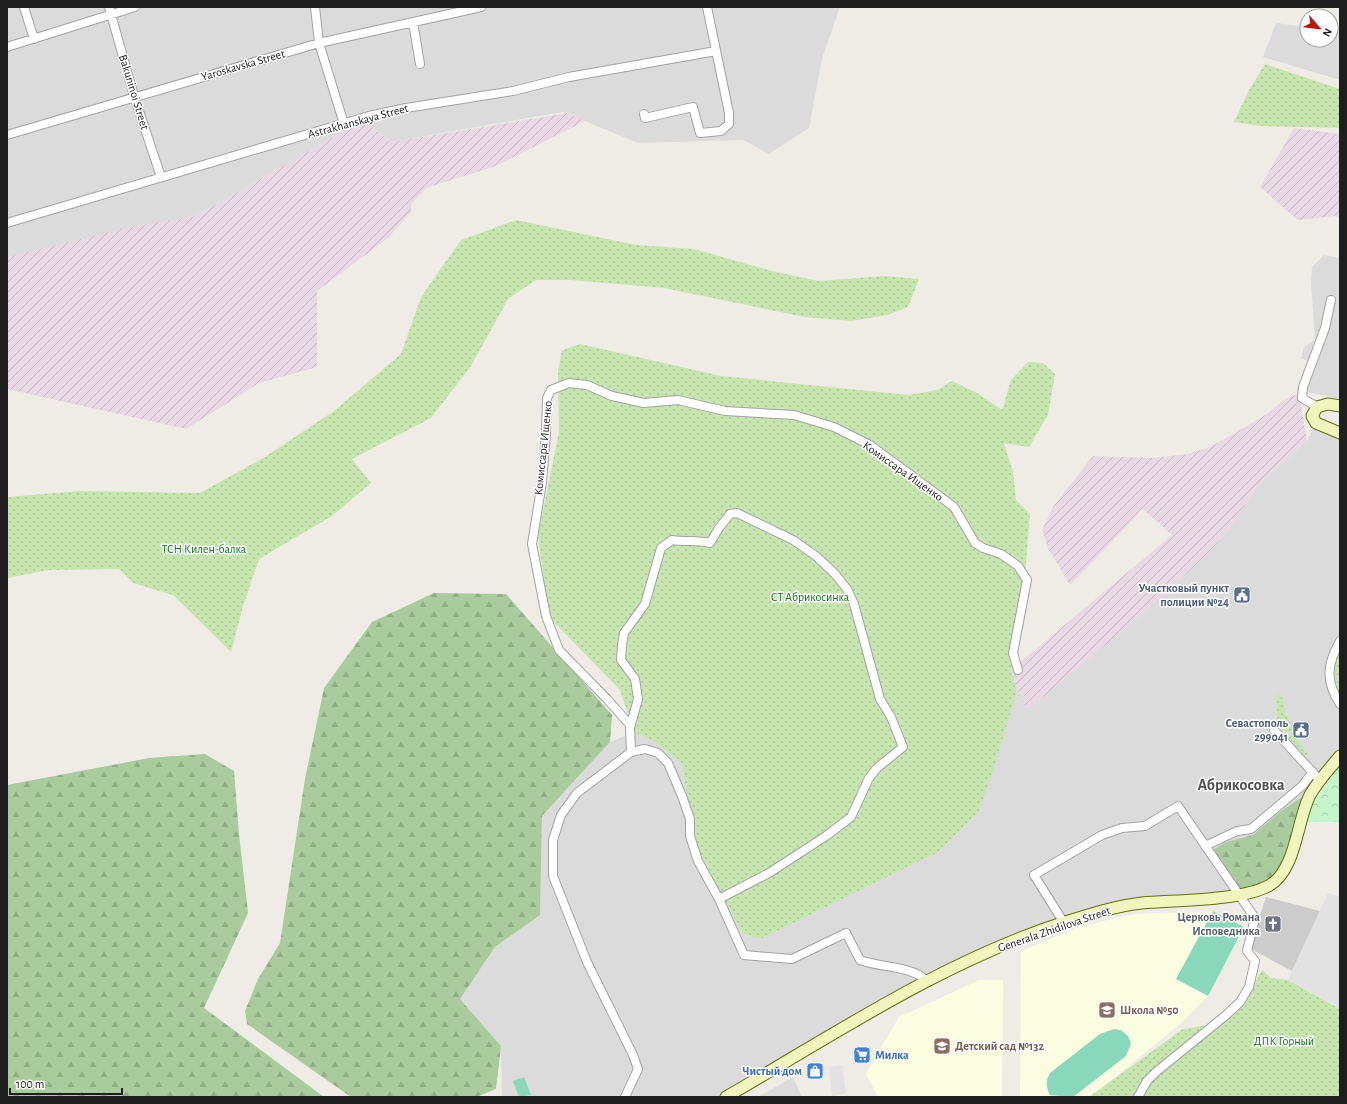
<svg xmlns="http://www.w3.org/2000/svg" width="1347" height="1104" viewBox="0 0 1347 1104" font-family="'Alegreya Sans',sans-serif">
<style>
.residential{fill:#dcdbdb}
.industrial{fill:url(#industrial-furrows)}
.education{fill:#fbfde0}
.religious{fill:#ccc}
.grass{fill:url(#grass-dots)}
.forest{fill:url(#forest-firs)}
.park{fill:url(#park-crowns)}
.pitch{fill:#89d8bc}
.parking{fill:#e2e2e2}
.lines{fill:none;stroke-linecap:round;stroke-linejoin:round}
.minor-casing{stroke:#a2a2a2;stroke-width:10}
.secondary-casing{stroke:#606e0d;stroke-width:13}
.minor{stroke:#fff;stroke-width:8}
.secondary{stroke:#f0f5bd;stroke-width:11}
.labels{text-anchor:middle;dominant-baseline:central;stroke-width:3;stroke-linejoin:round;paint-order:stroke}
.street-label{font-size:12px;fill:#1e1e1e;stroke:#fff}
.park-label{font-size:12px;fill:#147520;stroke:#fff}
.service-label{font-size:12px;font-weight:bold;fill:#4e5e75;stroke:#fff;text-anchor:end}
.worship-label{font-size:12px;font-weight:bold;fill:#5b616d;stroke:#fff;text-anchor:end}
.education-label{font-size:12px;font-weight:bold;fill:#785e54;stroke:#fff;text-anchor:start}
.shop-label{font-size:12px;font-weight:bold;fill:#366cbe;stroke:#fff;text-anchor:start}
.district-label{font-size:16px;font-weight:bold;fill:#515151;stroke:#fff}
</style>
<defs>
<pattern id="industrial-furrows" width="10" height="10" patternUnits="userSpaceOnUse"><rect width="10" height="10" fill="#e7d8e4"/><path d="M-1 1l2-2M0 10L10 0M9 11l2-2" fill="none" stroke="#c6b9c3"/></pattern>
<pattern id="grass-dots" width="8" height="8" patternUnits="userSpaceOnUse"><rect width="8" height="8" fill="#c7e5af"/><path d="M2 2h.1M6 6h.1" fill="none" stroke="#aac496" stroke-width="1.8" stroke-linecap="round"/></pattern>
<pattern id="forest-firs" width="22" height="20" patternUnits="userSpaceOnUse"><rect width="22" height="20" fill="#a9cb9d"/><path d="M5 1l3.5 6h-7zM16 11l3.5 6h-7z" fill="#91ae87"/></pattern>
<pattern id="park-crowns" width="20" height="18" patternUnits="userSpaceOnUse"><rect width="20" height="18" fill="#c6f5cb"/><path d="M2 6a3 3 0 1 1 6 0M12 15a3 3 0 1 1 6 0" fill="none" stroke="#aad2ae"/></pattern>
</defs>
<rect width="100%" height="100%" fill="#efece5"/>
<!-- residential -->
<path class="residential" d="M7,7H840L822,59L809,128L769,154L743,140L638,143L563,112L391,142L363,120L196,216L7,259Z
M1276,23L1307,27V40H1331V30L1340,31V80L1263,57Z
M1324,255L1340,258V399L1297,390L1307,361L1301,358L1304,347L1315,340L1311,283L1312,267Z
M1316,423L1340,433V756L1319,781L1269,886L1115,912L1002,940L722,1097H502L501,1046L460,999L495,947L540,915L542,816L610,742L634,732L654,741L682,764L695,844L743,934L760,939L937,853L978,813L1017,691L1023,694L1026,710L1172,587L1206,556L1229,529L1252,494L1263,481L1307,441Z
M793,1077L802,1097H758Z"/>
<!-- industrial -->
<path class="industrial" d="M567,113L585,121L496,166L426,188L411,204V212L388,238L317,291V367L259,383L186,429L7,389V257L125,228L196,216L363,120L391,142Z
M1294,128L1340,134V217L1334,216L1298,220L1260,187Z
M1299,393L1307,441L1263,481L1252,494L1229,529L1206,556L1133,622L1026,711L1023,694L1017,691L1011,670L1172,535L1143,509L1070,585L1048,548L1042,530L1054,505L1093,456L1151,458L1188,454L1209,447L1228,437L1267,414L1284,400Z"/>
<!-- education -->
<path class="education" d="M1213,911L1244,927L1208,996L1180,1024L1091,1097H1020L1021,951L1079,927L1115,918L1136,914Z
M979,980H1003L1002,1097H878L866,1074L899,1017Z"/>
<!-- religious -->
<path class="religious" d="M1266,897L1320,911L1292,971L1253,950L1251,943Z"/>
<!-- grass -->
<path class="grass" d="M1265,64L1340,89V128L1261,126L1234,122L1248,92Z
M516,220L636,245L694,249L768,270L818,281L885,276L919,279L908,307L887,315L851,321L805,317L664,288L571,280H536L508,299L471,366L431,418L352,459L371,483L332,516L259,559L243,606L231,652L173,595L133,583L119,569L49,570L7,578V497L80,491L200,493L265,457L334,411L401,354L421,297L461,240Z
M580,344L721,376L909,395L937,390L952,381L977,393L1002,410L1011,380L1028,362L1043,363L1055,374L1048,415L1029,447L1004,443L1013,472L1016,500L1030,514L1021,626L1011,670L1017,691L991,777L978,813L937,853L760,939L743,934L695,844L682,764L654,741L634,732L620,690L549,617L538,535L559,432L558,370L562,350Z
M1340,649V667L1338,676L1340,699C1329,678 1330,669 1340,649Z
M1281,694L1285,712L1294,729L1285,733L1277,717L1276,696Z
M1295,732L1300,745L1308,754L1307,756L1303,755L1286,736Z
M1262,970L1271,978L1288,980L1340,1009V1097H1089L1183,1029L1221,1023L1245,1000Z"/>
<!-- forest -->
<path class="forest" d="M434,593L506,594L612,715L610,742L542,816L540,915L495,947L460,999L501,1046L496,1089L476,1097H351L247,1024L245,1011L258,979L280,943L305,779L324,688L372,622Z
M205,754L234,771L239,834L248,913L204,1008L324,1097H7V785L149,758Z
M1302,797L1305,800C1301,812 1284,869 1279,874C1267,886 1251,890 1236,887L1211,851L1226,842L1253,835L1281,811Z"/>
<!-- park -->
<path class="park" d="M1340,766V822H1306L1315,800Z"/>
<!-- pitch -->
<path class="pitch" d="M1213,911L1244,927L1208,996L1176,979Z
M1114,1029L1121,1030L1128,1036L1131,1044L1126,1056L1073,1097L1050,1095C1046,1087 1045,1082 1050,1073L1100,1034Z
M524,1077L531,1095L519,1097L513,1081Z"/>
<!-- parking -->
<path class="parking" d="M1328,893L1340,897V1009L1288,980Z
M842,1065L846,1094L832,1096L829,1067Z"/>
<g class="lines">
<!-- minor casing -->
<g class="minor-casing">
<path id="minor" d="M24,7L34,39
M109,7L134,96L161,177
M315,7L319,43L344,124
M413,22L420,64
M7,47L135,7
M644,114L645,118L693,107L700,133L721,131L729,124V113L707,7
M7,135L319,43L481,7
M7,223L369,116L406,108L513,91L569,77L716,51
M1317,407L1302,398L1303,387L1325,328L1331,300
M1340,641C1327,664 1325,681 1340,704
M630,725L607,699L559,650L546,616L532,544L542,482L546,434L547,398L551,390L569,383L587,385L612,396L644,403L678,400L725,411L794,415L834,427L870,445L954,507L975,543L983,548L1001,554L1018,566L1027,580L1013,653L1018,670
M1274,730L1316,776
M631,752L630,728L638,699L635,679L621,660L622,645L624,633L645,604L661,548L672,540C685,542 697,540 710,543L719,528L730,514L737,513L793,540L816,556L835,574L847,589L854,604L880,699L891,717L903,747L877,768L869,778L851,817L826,836L769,873L719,899
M1205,846L1237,831L1251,829L1302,786L1313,772
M1064,923L1034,875L1102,835L1122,828L1145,826L1178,806L1255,918L1247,951L1255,961L1249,987L1240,1002L1225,1016L1156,1072L1147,1081L1138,1097
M625,1097L638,1069L633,1055L587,962L553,876V840L561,815L577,793L631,752L645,749L658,753L668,763L682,796L690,819V836L698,861L719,899L744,955L792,959L846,933L860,960C881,968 910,965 927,981"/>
</g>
<!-- secondary casing -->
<g class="secondary-casing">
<path id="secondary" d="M1340,406L1328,404L1317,407L1312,416L1316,423L1340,433
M726,1097C835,1034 942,962 1062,923C1088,915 1115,906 1142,903C1175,900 1243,901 1270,885C1296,870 1297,820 1310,795C1318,781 1330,768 1340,756"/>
</g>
<!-- minor -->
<use href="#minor" class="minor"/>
<!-- secondary -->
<use href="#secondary" class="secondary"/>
</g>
<!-- icons -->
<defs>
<g id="civic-square" transform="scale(0.9)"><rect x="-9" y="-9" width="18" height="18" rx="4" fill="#5c6f8a" stroke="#fff"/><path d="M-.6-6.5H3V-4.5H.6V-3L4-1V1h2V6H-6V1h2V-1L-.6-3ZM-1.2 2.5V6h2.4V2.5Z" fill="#fff"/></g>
<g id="church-square" transform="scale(0.9)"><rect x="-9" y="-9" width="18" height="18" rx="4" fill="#6b7280" stroke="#fff"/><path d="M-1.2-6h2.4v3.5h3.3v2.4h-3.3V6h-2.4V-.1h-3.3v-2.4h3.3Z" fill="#fff"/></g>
<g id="school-square" transform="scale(0.9)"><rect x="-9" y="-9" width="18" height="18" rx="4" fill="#8d6e63" stroke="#fff"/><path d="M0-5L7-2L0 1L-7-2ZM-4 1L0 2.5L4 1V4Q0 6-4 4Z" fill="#fff"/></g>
<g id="supermarket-square" transform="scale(0.9)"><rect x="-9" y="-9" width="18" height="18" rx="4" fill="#3f7fe0" stroke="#fff"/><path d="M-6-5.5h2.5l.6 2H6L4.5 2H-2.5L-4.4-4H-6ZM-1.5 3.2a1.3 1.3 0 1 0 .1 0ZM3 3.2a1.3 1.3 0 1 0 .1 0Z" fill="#fff"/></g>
<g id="shop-square" transform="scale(0.9)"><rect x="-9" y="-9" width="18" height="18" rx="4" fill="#3f7fe0" stroke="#fff"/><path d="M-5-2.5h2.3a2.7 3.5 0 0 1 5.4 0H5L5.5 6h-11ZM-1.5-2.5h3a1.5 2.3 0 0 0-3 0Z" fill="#fff"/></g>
</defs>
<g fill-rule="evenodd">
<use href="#civic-square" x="1242" y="595"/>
<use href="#civic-square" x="1301" y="730"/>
<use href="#church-square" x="1273" y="924"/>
<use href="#school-square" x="1107" y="1010"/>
<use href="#school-square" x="942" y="1046"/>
<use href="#supermarket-square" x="862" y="1055"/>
<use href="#shop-square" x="815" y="1071"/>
</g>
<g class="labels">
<!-- street labels -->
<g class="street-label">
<text transform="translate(243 65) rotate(-16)">Yaroskavska Street</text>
<text transform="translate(134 92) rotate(73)">Bakuninoi Street</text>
<text transform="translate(358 121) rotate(-15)">Astrakhanskaya Street</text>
<text transform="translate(543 448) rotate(-84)">Комиссара Ищенко</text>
<text transform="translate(903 471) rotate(35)">Комиссара Ищенко</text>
<text transform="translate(1054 929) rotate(-19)">Generala Zhidilova Street</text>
</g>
<!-- park labels -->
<g class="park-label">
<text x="204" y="549">ТСН Килен-балка</text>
<text x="810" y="597">СТ Абрикосинка</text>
<text x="1284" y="1041">ДПК Горный</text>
</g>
<!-- service labels -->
<g class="service-label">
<text x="1229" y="588">Участковый пункт<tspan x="1229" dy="14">полиции №24</tspan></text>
<text x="1288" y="723">Севастополь<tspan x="1288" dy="14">299041</tspan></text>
</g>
<!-- worship labels -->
<g class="worship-label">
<text x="1260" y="917">Церковь Романа<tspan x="1260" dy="14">Исповедника</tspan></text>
</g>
<!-- education labels -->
<g class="education-label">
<text x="1120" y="1010">Школа №50</text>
<text x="955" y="1046">Детский сад №132</text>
</g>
<!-- shop labels -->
<g class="shop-label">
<text x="875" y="1055">Милка</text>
<text x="802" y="1071" text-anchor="end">Чистый дом</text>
</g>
<!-- district labels -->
<g class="district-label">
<text x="1241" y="785">Абрикосовка</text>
</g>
</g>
<!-- border -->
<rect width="1347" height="1104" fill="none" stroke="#1e1e1e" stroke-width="16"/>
<!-- north arrow -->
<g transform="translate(1319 28) rotate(118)"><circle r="19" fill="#ffffff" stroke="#a5a5a5"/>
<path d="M0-3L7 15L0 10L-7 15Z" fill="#be160f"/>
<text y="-6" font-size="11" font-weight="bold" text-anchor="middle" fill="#1e1e1e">N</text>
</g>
<!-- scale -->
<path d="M10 1088v6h112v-6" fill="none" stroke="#1e1e1e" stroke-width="2"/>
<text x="16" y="1088" font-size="12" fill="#1e1e1e" stroke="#ffffff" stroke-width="3" paint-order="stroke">100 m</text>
</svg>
